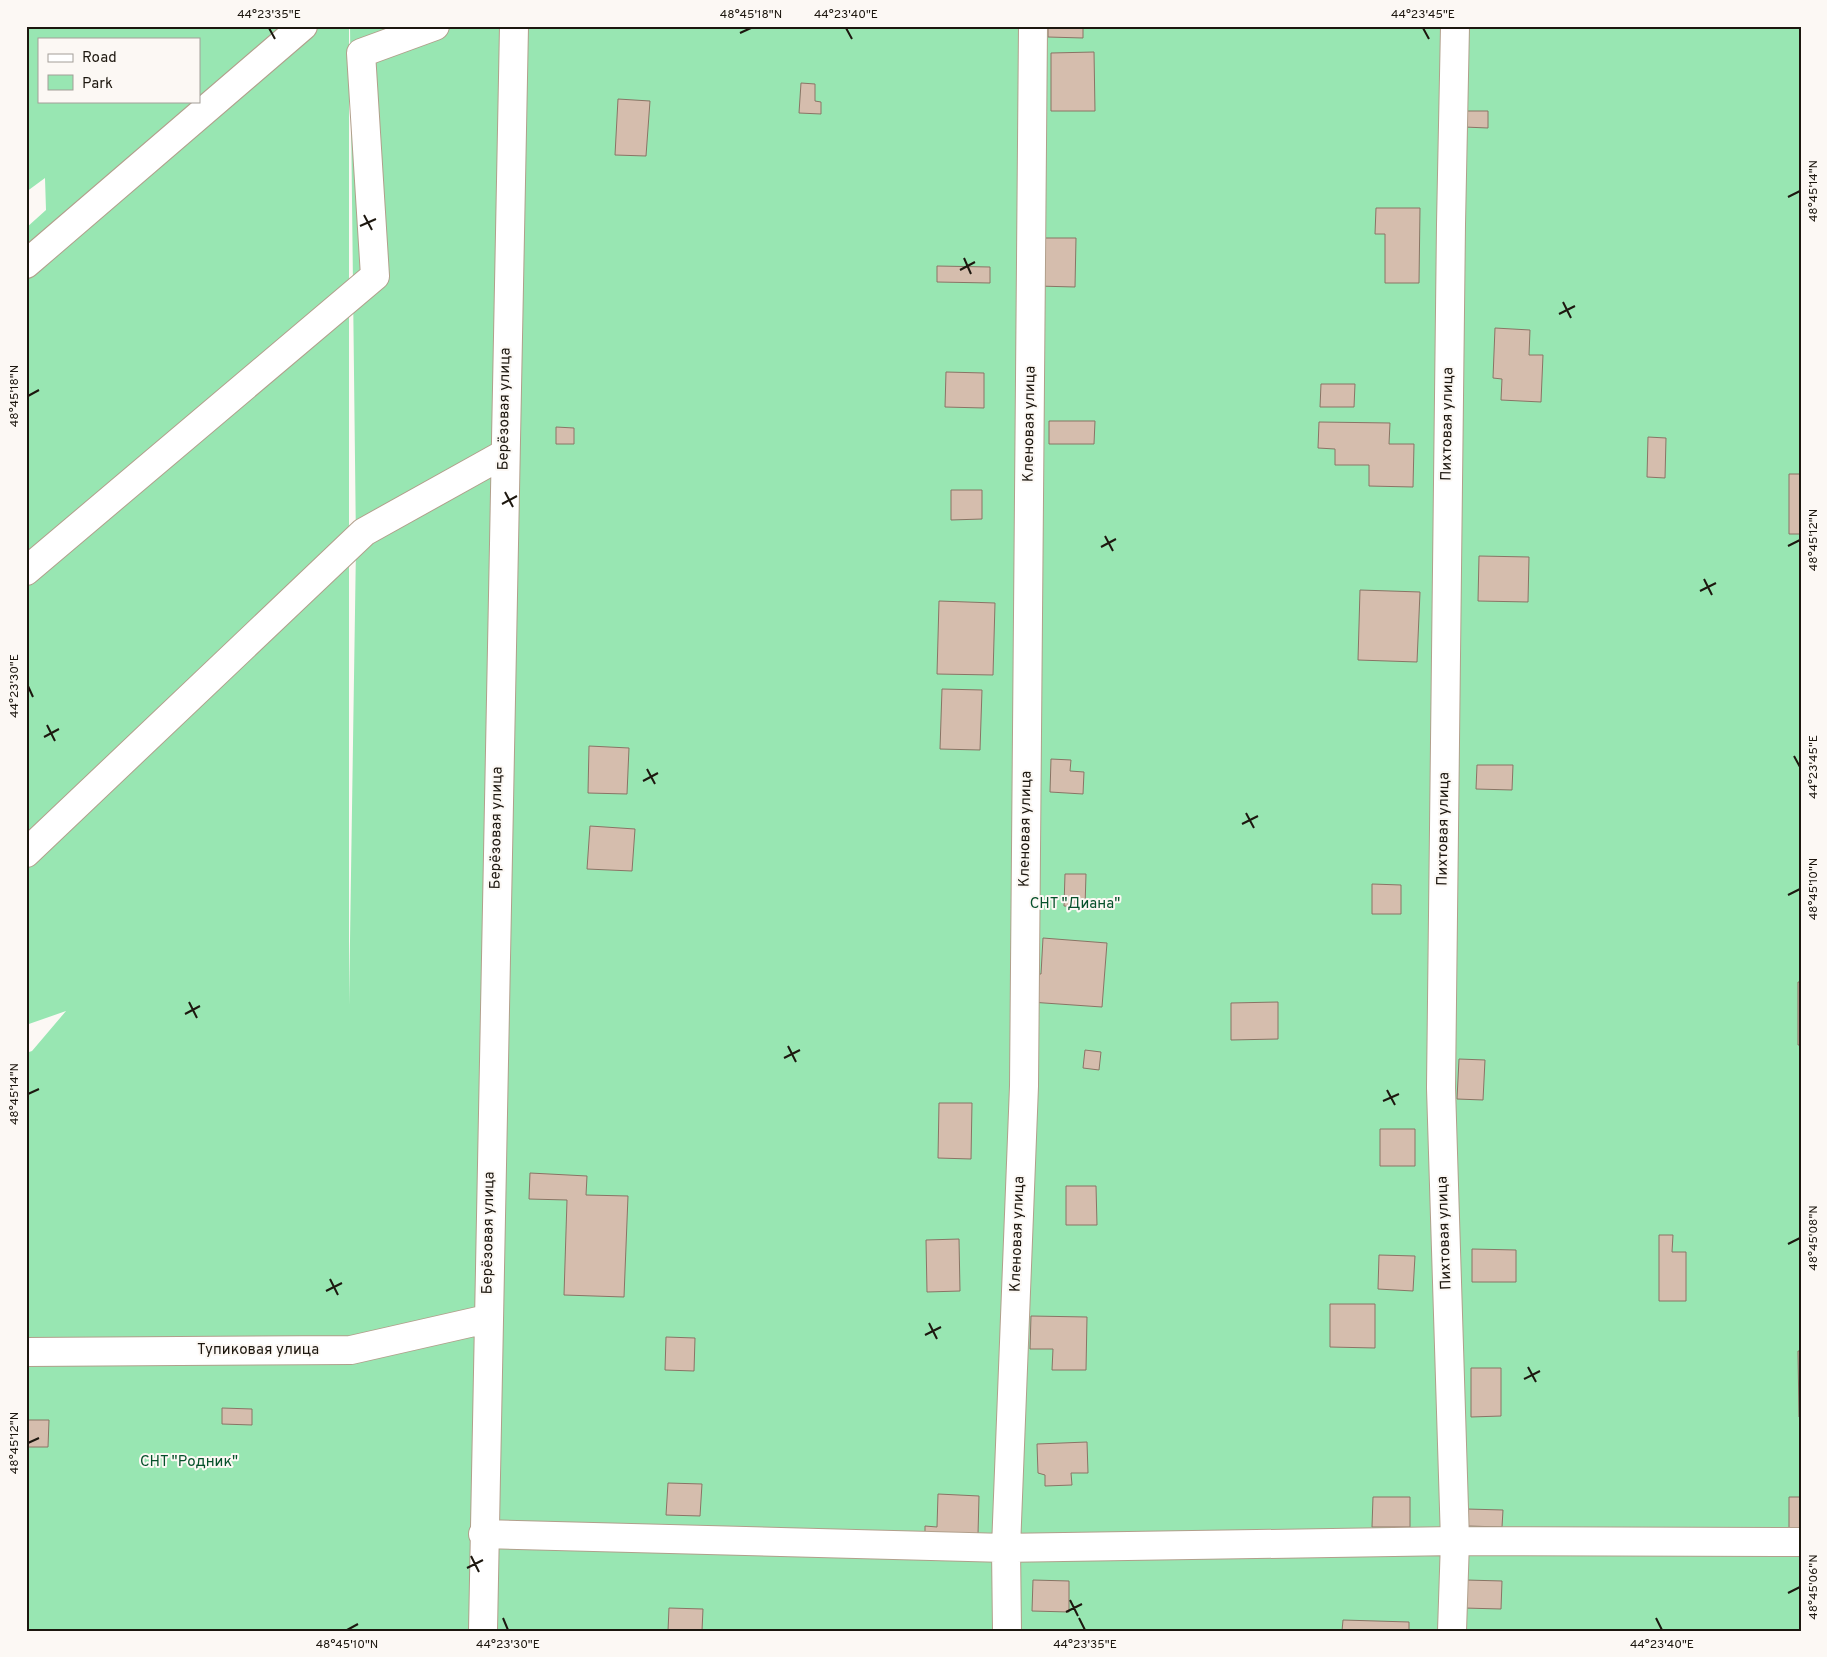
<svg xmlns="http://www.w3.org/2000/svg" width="1827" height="1657" viewBox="0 0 1827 1657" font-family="Overpass,sans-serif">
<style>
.green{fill:#98e6b2;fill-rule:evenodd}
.building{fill:#d5bdad;stroke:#8a7465}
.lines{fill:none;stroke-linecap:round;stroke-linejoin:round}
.minor-casing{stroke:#b19f8b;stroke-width:30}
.minor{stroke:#fff;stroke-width:28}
.ticks{fill:none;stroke:#1d170f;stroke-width:2}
.labels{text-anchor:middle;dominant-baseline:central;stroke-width:4;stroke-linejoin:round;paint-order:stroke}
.street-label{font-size:15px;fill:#1d170f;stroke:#fcf8f4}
.park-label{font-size:15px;fill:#06512b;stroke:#fcf8f4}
.neatline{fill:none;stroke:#1d170f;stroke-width:2}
.ticks-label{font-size:12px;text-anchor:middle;fill:#1d170f}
</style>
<rect width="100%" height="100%" fill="#fcf8f4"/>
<!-- green -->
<path class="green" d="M26,26H349V1006L356,546L350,26H1801V1631H26V1053L32,1051L66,1011L26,1025V228L46,210L45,178L26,192ZM39,39H199V101H39Z"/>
<!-- building -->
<path class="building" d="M1048,26H1083V38L1048,37Z
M1094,52L1095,111H1051V53Z
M801,83L815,84V101L821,102V114L799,113Z
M618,99L650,101L646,156L615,155Z
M1465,111H1488V128L1464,127Z
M1376,208H1420L1419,283H1385V234H1375Z
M1038,238H1076L1075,287L1037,286Z
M937,266L990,267V283L937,282Z
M1495,328L1530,330L1529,355H1543L1541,402L1501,400L1502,379L1493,378Z
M946,372L984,373V408L945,407Z
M1321,384H1355L1354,407H1320Z
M1049,421H1095L1094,444H1049Z
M1319,422L1390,423L1389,444H1414L1413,487L1369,486V465H1335V449L1318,448Z
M556,427L574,428V444H556Z
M1648,437L1666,438L1665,478L1647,477Z
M1789,474H1801V534H1789Z
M951,490H982V519L951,520Z
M1479,556L1529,557L1528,602L1478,601Z
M1360,590L1420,592L1417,662L1358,660Z
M939,601L995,603L993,675L937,674Z
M942,689L982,690L980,750L940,749Z
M589,746L629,748L627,794L588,793Z
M1051,759L1071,760L1070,771L1084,772L1083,794L1050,792Z
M1477,765H1513L1512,790L1476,789Z
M590,826L635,829L632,871L587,869Z
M1065,874H1086L1085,907L1064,906Z
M1372,884L1401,885V914H1372Z
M1043,938L1107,943L1102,1007L1030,1002L1032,974H1041Z
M1798,982H1801V1045H1798Z
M1278,1002V1039L1231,1040V1003Z
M1085,1050L1101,1052L1099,1070L1083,1068Z
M1459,1059L1485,1060L1483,1100L1457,1099Z
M939,1103H972L971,1159L938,1158Z
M1380,1129H1415V1166H1380Z
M530,1173L587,1176L586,1195L628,1196L624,1297L564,1295L567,1200L529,1199Z
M1066,1186H1096L1097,1225H1066Z
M1659,1235H1673L1672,1252H1686V1301H1659Z
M959,1239L960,1291L927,1292L926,1240Z
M1472,1249L1516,1250V1282H1472Z
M1379,1255L1415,1256L1413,1291L1378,1289Z
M1330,1304H1375V1348L1330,1347Z
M1031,1316L1087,1317L1086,1370H1052L1053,1349H1030Z
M666,1337L695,1338L694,1371L665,1370Z
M1798,1351H1801V1417H1799Z
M1471,1368H1501V1416L1471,1417Z
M222,1408L252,1409V1425L222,1424Z
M26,1420H49L48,1447H26Z
M1087,1442L1088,1473H1071L1072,1485L1045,1486V1475L1038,1473L1037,1444Z
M668,1483L702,1484L700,1516L666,1515Z
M938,1494L979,1496L978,1535L925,1534V1526L937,1527Z
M1373,1497H1410V1527H1372Z
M1789,1497H1801V1532H1789Z
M1467,1509L1503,1510L1502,1527L1467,1526Z
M1033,1580L1069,1581V1612L1032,1611Z
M1466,1580L1502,1581L1501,1609L1464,1608Z
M669,1608L703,1609L702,1631H668Z
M1343,1620L1409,1622V1631H1342Z"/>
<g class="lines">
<!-- minor casing -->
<g class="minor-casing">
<path id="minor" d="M26,264L303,26
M26,571L375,276L361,53L435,26
M26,853L364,532L504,454
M26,1352L351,1350L487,1319
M483,1534L1006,1548L1455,1541L1801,1542
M483,1631L514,26
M1007,1631L1006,1548L1024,1086L1033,26
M1452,1631L1455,1541L1441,1088L1451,224L1455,26"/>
</g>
<!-- minor -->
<use href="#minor" class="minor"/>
</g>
<!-- ticks -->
<path class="ticks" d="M269,28L275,39M846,28L852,39M1423,28L1429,39M740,33L751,28M1788,197L1800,191M364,215L372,230M360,226L376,219M964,258L971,274M960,270L975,262M1563,302L1571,318M1559,314L1575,306M28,396L39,390M505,492L513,507M502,504L517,496M1105,536L1113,551M1788,546L1800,540M1101,547L1116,539M1704,579L1712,595M1700,591L1716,583M28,686L33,697M47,725L55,741M44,737L59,729M1794,756L1800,767M647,769L655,784M643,781L658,773M1246,813L1254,828M1242,824L1258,816M1788,895L1800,889M189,1002L197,1018M185,1014L200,1006M788,1046L796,1062M784,1058L800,1050M1387,1090L1395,1105M28,1094L39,1089M1383,1101L1399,1094M1788,1244L1800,1238M330,1279L338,1295M326,1291L342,1283M929,1323L937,1339M925,1335L941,1327M1528,1367L1536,1382M1524,1379L1540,1371M28,1443L39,1438M471,1556L479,1572M467,1568L483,1560M1788,1593L1800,1587M1070,1600L1078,1616M1066,1612L1082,1604M503,1618L508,1630M1079,1618L1085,1630M1656,1618L1662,1630M347,1630L358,1624"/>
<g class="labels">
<!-- street labels -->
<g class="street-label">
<text transform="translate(505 409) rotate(-89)">Берёзовая улица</text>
<text transform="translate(1030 424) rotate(-89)">Кленовая улица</text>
<text transform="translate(1448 424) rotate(-89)">Пихтовая улица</text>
<text transform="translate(497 828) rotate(-89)">Берёзовая улица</text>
<text transform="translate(1026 829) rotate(-89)">Кленовая улица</text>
<text transform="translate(1444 829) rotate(-89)">Пихтовая улица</text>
<text transform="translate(489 1233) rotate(-89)">Берёзовая улица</text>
<text transform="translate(1445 1233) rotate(-92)">Пихтовая улица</text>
<text transform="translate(1018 1234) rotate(-88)">Кленовая улица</text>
<text x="258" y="1350">Тупиковая улица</text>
</g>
<!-- park labels -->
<g class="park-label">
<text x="1075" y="904">СНТ "Диана"</text>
<text x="189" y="1462">СНТ "Родник"</text>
</g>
</g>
<!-- border -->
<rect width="1827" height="1657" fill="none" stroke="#fcf8f4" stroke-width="55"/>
<!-- legend -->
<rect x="38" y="38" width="162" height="65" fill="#fcf8f4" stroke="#a39e98"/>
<rect x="48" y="54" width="25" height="8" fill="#ffffff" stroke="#a39e98"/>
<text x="82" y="62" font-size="15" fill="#1d170f">Road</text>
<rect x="48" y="75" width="25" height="15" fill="#98e6b2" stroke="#a39e98"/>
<text x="82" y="88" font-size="15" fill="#1d170f">Park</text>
<rect x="28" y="28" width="1772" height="1602" class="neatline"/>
<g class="ticks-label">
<text x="269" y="18">44°23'35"E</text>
<text x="751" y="18">48°45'18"N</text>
<text x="846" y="18">44°23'40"E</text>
<text x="1423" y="18">44°23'45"E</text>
<text transform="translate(1813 191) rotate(-90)" y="4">48°45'14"N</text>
<text transform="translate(14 396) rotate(-90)" y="4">48°45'18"N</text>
<text transform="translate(1813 540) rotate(-90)" y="4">48°45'12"N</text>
<text transform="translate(14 686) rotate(-90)" y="4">44°23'30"E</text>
<text transform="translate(1813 767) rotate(-90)" y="4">44°23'45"E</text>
<text transform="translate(1813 889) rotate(-90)" y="4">48°45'10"N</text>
<text transform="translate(14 1094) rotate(-90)" y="4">48°45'14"N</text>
<text transform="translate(1813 1238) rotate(-90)" y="4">48°45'08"N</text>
<text transform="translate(14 1443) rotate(-90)" y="4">48°45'12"N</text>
<text transform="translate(1813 1587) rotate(-90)" y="4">48°45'06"N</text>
<text x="347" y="1648">48°45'10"N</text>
<text x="508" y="1648">44°23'30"E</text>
<text x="1085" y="1648">44°23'35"E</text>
<text x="1662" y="1648">44°23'40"E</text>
</g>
</svg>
